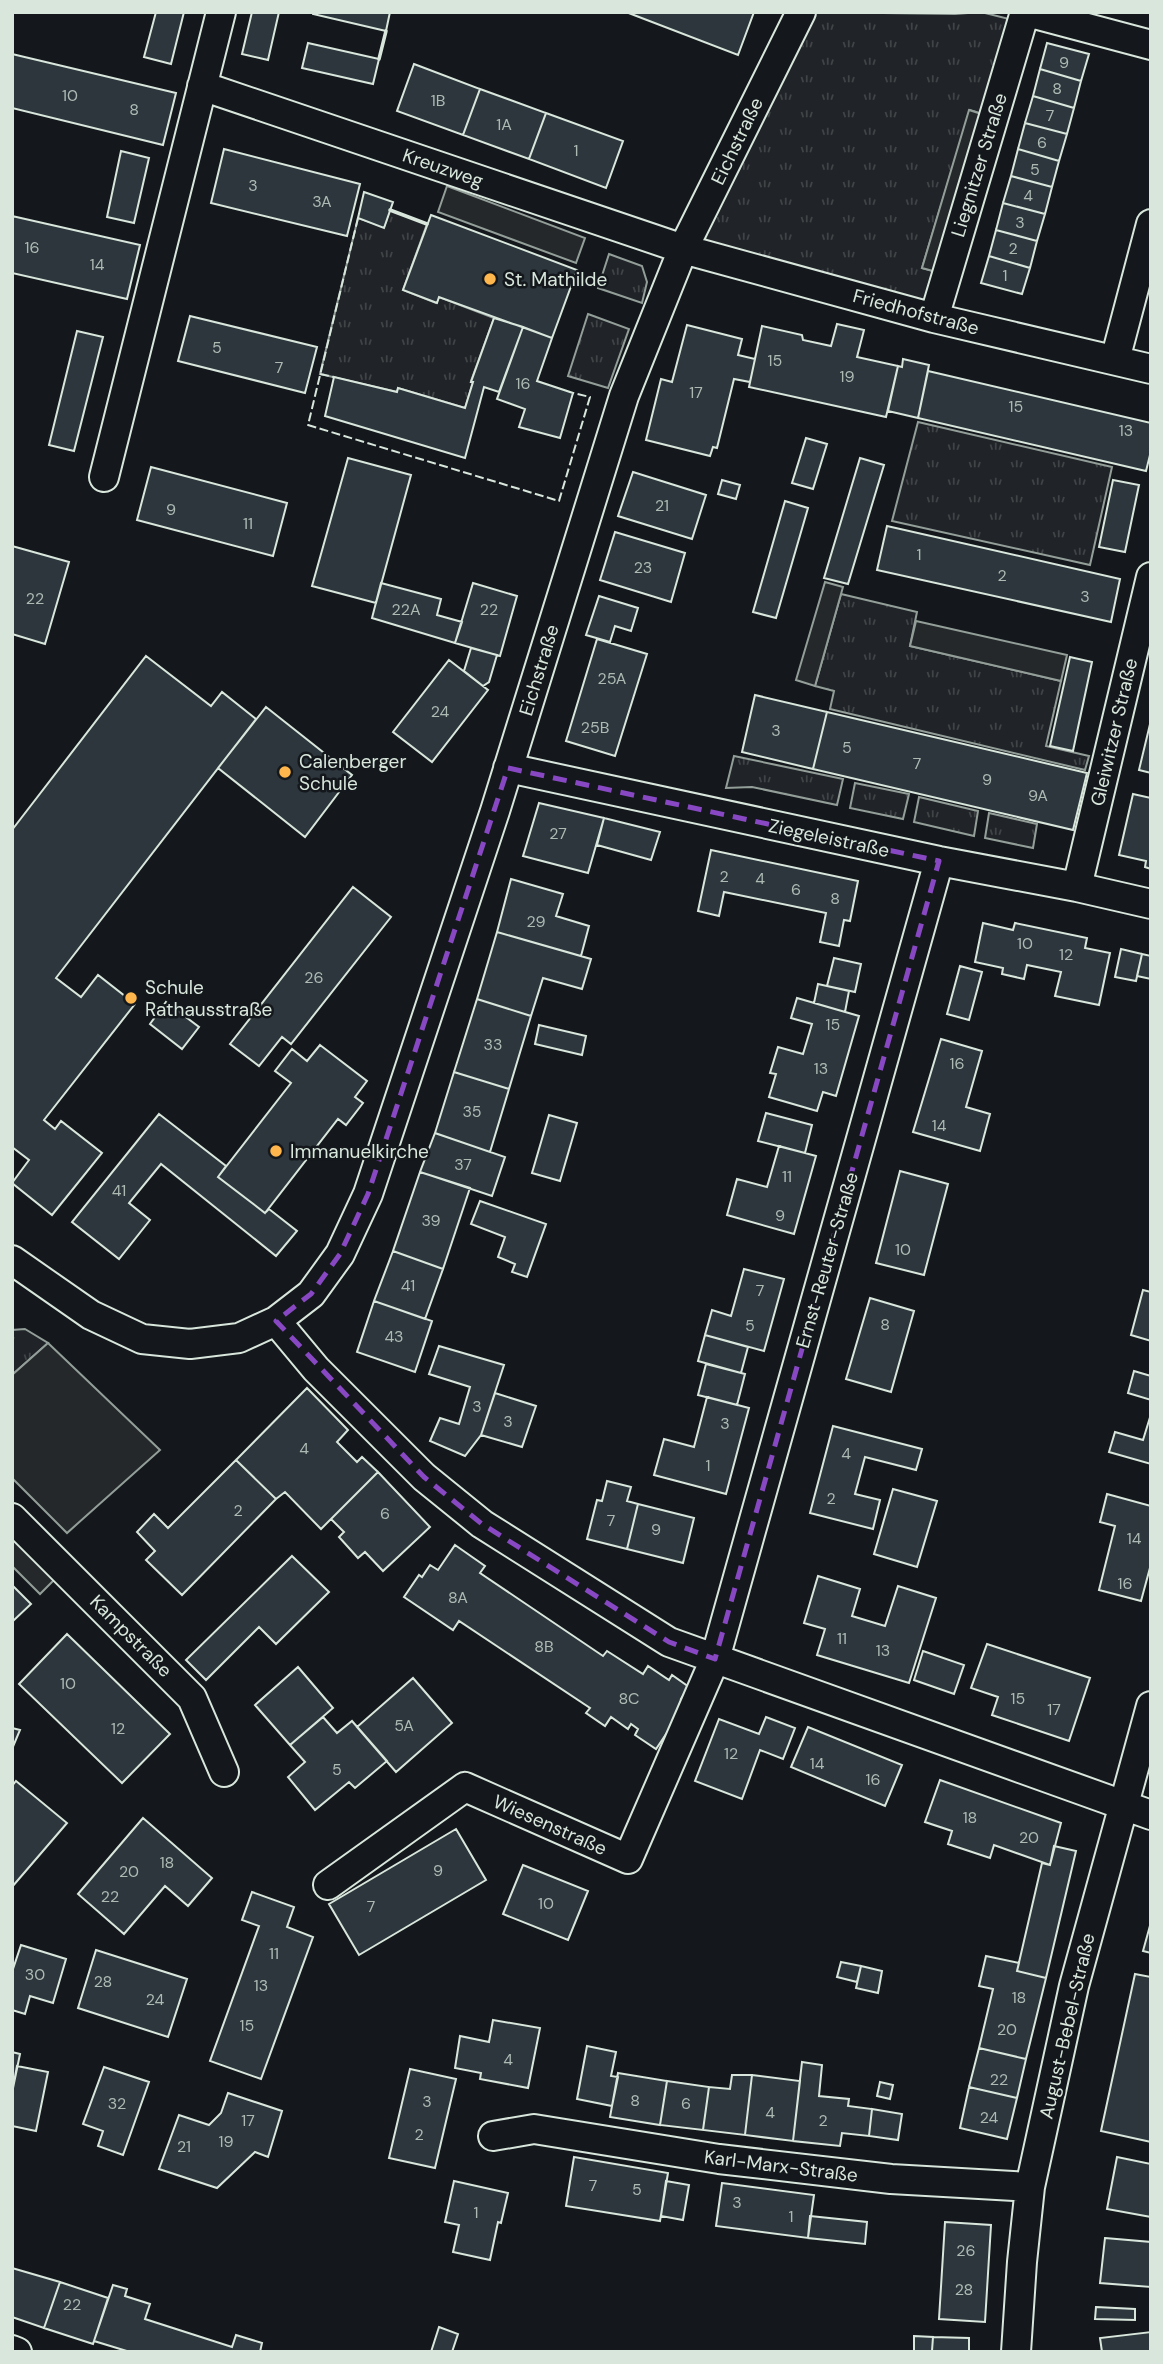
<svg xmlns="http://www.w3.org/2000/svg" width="1163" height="2364" viewBox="0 0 1163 2364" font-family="'DM Sans',sans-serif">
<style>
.grass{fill:url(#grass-tufts);stroke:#939e99;stroke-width:2}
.parking{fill:#24282b;stroke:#939e99;stroke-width:2}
.building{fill:#2c363c;stroke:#d8e6dc;stroke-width:2}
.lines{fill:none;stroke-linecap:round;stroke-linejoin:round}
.minor-casing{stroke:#d8e6dc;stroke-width:32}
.minor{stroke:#14181c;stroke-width:28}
.fence{stroke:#d8e6dc;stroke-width:2;stroke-dasharray:9 3.5;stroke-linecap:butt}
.wall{stroke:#d8e6dc;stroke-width:3.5}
.marked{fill:none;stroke:#8948c3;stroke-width:5;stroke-dasharray:14 9;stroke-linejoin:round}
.poi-dot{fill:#ffb74d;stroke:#14181c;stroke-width:2.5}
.labels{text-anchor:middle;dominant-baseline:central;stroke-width:5;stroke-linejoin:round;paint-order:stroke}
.number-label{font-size:16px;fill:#adbab4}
.street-label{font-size:19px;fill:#d8e6dc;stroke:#14181c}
.poi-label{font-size:19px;fill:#d8e6dc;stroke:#14181c;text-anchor:start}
</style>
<defs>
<pattern id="grass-tufts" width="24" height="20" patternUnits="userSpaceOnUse" patternTransform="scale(1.75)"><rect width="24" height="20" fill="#202428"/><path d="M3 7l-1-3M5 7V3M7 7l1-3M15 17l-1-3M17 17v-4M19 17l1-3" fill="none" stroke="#404447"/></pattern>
</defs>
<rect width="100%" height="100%" fill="#14181c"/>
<!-- grass -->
<path class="grass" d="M811,12L955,14L981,12L1021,22L991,117L970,110L922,268L944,274L933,308L692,247Z
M390,210L427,224L403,290L436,303L439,297L494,318L471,381L473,382L465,408L398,388L397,392L320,374L358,218L384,227Z
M609,254L642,266L647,282L642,303L598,288Z
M588,314L629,329L608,388L568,376Z
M918,422L1112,467L1090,565L892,521Z
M841,594L917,612L910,646L1061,681L1046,746L1089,756L1085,770L830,709L834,691L815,686Z
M734,756L843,779L837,805L752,787L726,788Z
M855,783L909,794L903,819L850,808Z
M919,797L978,811L974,836L914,822Z
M989,813L1037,824L1033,848L985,838Z
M25,1329L48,1343L12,1375V1330Z"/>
<!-- parking -->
<path class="parking" d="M969,110L991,117L944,274L922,268Z
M447,186L585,238L576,263L438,212Z
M825,582L843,587L815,686L796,680Z
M916,621L1067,655L1061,681L910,646Z
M48,1343L160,1450L67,1533L12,1478V1375Z
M12,1534L56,1578L40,1594L12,1566Z"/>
<!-- building -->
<path class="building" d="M156,12H184L171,64L144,57Z
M252,12H279L268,60L242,54Z
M313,12H390L386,31L313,14Z
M626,12H754L738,55Z
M308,43L379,59L373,84L302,68Z
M1047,43L1089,54L1081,81L1040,69Z
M12,54L176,93L163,145L12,108Z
M414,64L480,89L463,135L397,111Z
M1040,69L1081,81L1074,108L1033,96Z
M480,89L546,113L529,159L463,135Z
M1033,96L1074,108L1067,134L1025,123Z
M546,113L623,141L606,188L529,159Z
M1025,123L1067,134L1059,161L1018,149Z
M224,149L360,184L347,236L211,203Z
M1018,149L1059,161L1052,187L1011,176Z
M121,151L149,158L134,223L107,217Z
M1011,176L1052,187L1045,214L1003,203Z
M364,192L393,202L384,228L358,218Z
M1003,203L1045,214L1037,241L996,230Z
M431,215L577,270L552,338L439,297L437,303L403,290Z
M12,216L140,245L127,299L12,273Z
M996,230L1037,241L1030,268L989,256Z
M989,256L1030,268L1022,294L981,283Z
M190,316L317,347L305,393L178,361Z
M494,318L523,327L499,392L484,387L465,458L325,416L334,377L397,392L398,388L465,408L473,382H471Z
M837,324L864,330L857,357L898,366L886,417L749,387L762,326L802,335L803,340L831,346Z
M687,325L742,339L738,355L755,359L750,382L734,379L717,448L713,447L710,456L646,440L661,379L672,382Z
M523,327L552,338L537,381L573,393L560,438L519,427L525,409L497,399Z
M77,331L103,337L74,451L49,445Z
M903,359L929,365L918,418L888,411L898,366L902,367Z
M928,371L1151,423V451L1146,471L918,418Z
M806,438L827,444L813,489L792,483Z
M348,458L411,475L376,603L312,586Z
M860,458L884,465L848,584L824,578Z
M151,467L287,503L273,556L137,520Z
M633,472L706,495L692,539L618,516Z
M722,480L740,485L736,499L718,494Z
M1113,480L1139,485L1125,552L1099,547Z
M785,501L808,508L776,618L753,612Z
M887,526L1120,579L1111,622L877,570Z
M615,532L685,553L671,602L600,580Z
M12,546L69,562L45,644L12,634Z
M381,583L441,599L437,615L462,622L455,643L372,618Z
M473,583L517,596L500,656L455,643Z
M599,596L638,608L631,631L615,626L610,642L586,635Z
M597,639L647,654L615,756L566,741Z
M471,648L497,655L489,682L483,686L464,671Z
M146,656L211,706L222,692L256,719L56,978L81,997L98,975L135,1004L44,1120L55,1129L61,1121L102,1153L52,1215L12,1183L29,1160L12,1147V830Z
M1070,657L1092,662L1073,751L1050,746Z
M449,660L488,690L432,762L393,732Z
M755,695L827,712L813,769L742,752Z
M266,707L352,775L305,837L218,768Z
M827,712L1087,773L1073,830L813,769Z
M1151,720V773L1139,770Z
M1133,794L1151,798V869L1145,867L1146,861L1119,855Z
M539,803L604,818L588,873L523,856Z
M604,818L660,832L651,860L597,845Z
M711,850L858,881L850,921L844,920L839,946L820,942L826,913L724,892L719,916L698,911Z
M511,879L563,894L556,916L589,926L581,956L497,932Z
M353,887L391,917L291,1044L282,1037L259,1066L230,1044Z
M983,923L1013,930L1015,923L1087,938L1085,948L1110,953L1099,1005L1055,996L1061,972L1027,965L1024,979L1002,974L1003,968L975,962Z
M497,932L591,959L582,989L543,978L531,1016L477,999Z
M1121,949L1142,954L1136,981L1115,977Z
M1142,954L1151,956V979L1137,976Z
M834,958L861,964L855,992L827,986Z
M960,966L982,972L969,1020L947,1014Z
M818,984L849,991L845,1012L814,1003Z
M797,998L859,1016L836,1096L823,1092L817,1111L769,1097L776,1074L770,1073L778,1047L803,1054L812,1024L791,1018Z
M477,999L531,1016L509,1089L454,1072Z
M166,1002L199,1027L182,1049L150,1024Z
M539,1025L586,1036L582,1055L535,1044Z
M941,1039L982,1051L966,1107L990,1114L980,1151L913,1132Z
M320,1045L367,1081L355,1097L363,1103L346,1125L338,1119L265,1213L218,1177L291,1083L275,1071L292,1049L307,1061Z
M454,1072L509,1089L490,1152L435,1133Z
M766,1113L812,1125L805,1153L758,1141Z
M159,1114L226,1166L218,1177L265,1213L269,1209L297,1231L276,1256L161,1164L129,1203L150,1220L119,1259L72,1222Z
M549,1115L577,1123L560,1181L532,1173Z
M435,1133L505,1157L492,1196L420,1172Z
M779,1146L816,1156L794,1234L727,1215L737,1179L767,1187Z
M900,1171L948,1184L924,1275L876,1263Z
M420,1172L470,1188L443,1269L393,1251Z
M480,1201L546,1224L527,1277L512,1272L515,1264L498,1257L505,1237L471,1224Z
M393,1251L443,1269L425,1319L374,1301Z
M744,1269L784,1279L764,1351L705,1335L712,1310L731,1316Z
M1143,1290L1151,1292V1341L1131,1335Z
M870,1298L914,1311L891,1392L846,1379Z
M374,1301L432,1321L415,1372L357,1352Z
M705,1335L748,1347L741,1373L698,1361Z
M439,1346L504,1365L481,1435L465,1456L430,1441L440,1418L459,1424L470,1387L429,1374Z
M706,1364L745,1374L737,1405L698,1395Z
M1134,1371L1151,1376V1400L1128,1393Z
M307,1388L348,1430L337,1442L357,1462L362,1457L378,1472L321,1529L285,1492L276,1499L236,1460Z
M495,1393L536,1406L522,1447L481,1435Z
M707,1397L749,1408L726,1494L654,1475L664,1439L694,1447Z
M1151,1414V1464L1109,1452L1115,1432L1143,1440Z
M833,1426L922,1449L916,1470L865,1457L855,1494L880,1500L873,1529L810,1513Z
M236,1460L276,1499L182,1595L146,1560L155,1551L137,1532L154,1514L168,1528Z
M378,1472L430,1527L383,1571L365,1552L358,1558L339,1537L344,1532L331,1519Z
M607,1481L631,1487L627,1501L638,1504L627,1549L587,1539L597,1500L602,1501Z
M893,1489L937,1501L917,1567L874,1554Z
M1107,1494L1151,1506V1564L1141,1601L1099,1590L1115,1526L1100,1522Z
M638,1504L694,1518L683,1563L627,1549Z
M455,1545L485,1566L480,1573L603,1656L607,1651L643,1674L648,1666L669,1680L672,1675L689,1687L681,1699L687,1703L656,1749L635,1735L638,1729L631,1724L628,1729L611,1717L605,1726L586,1713L590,1708L459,1621L453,1630L404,1597L419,1575L422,1577L430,1565L438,1570Z
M292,1556L329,1592L276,1644L259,1627L206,1680L186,1660Z
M818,1576L860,1589L852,1616L885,1626L898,1586L936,1598L909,1683L817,1655L825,1629L804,1623Z
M12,1585L31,1604L12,1622Z
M67,1634L170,1734L122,1783L19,1684Z
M987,1644L1090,1678L1069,1741L992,1715L998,1697L971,1688Z
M923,1651L964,1665L954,1694L914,1680Z
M298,1667L333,1708L290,1745L255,1705Z
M413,1678L452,1723L396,1772L357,1727Z
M323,1717L337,1733L352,1721L387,1761L355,1788L349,1782L315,1810L288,1777L305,1762L290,1745Z
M766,1717L795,1728L783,1759L760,1750L742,1799L695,1781L719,1719L759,1734Z
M808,1727L902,1765L885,1806L791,1767Z
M12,1728L20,1730L12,1749Z
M940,1780L1061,1823L1050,1865L994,1845L990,1858L948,1844L952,1831L925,1822Z
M16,1781L67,1823L12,1887V1786Z
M143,1818L212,1878L188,1906L165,1886L124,1934L78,1894Z
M456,1829L486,1880L359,1955L329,1904Z
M1054,1846L1076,1851L1046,1978L1017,1971L1042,1863L1050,1865Z
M523,1865L588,1891L568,1940L503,1914Z
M252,1892L294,1907L287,1927L313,1937L261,2079L210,2061L259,1926L242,1920Z
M1151,1922V1953L1143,1951Z
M21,1945L66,1959L53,2003L30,1996L25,2014L12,2010V1972Z
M96,1950L187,1979L168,2037L78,2008Z
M986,1956L1019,1963L1017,1971L1046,1978L1026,2059L979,2048L993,1989L979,1986Z
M841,1962L861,1966L857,1982L837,1977Z
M861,1966L882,1971L878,1993L856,1988Z
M1135,1974L1151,1977V2142L1101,2131Z
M493,2020L540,2028L528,2088L480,2079L481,2073L455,2068L460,2036L489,2042Z
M587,2046L616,2052L611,2076L618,2077L612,2106L577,2099Z
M979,2048L1026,2059L1017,2098L969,2087Z
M12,2052L20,2054L12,2093Z
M802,2062L822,2065L819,2096L849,2099L848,2106L872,2109L869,2136L842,2133L840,2146L793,2141Z
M17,2066L48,2072L36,2131L12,2126V2093Z
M104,2067L149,2082L123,2155L98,2146L103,2131L83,2124Z
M410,2069L456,2079L435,2168L389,2158Z
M618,2073L667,2081L660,2125L610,2117Z
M732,2075H752L745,2135L703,2130L709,2087L730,2089Z
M752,2075L800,2081L793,2141L745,2135Z
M667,2081L709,2087L703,2130L660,2125Z
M880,2082L893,2085L890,2099L877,2096Z
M969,2087L1017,2098L1007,2139L960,2128Z
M228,2093L282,2111L268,2157L255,2152L217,2188L159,2169L179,2115L209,2125L221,2113Z
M872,2109L902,2114L898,2140L869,2136Z
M574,2157L668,2173L660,2221L566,2206Z
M1117,2157L1151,2164V2217L1107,2209Z
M454,2181L508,2193L501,2223L498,2222L490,2260L453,2252L459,2225L445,2222Z
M666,2181L689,2185L683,2220L661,2216Z
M722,2183L814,2195L808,2238L716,2226Z
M810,2216L867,2222L865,2244L808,2238Z
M945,2222L991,2225L985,2322L939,2319Z
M1105,2238L1151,2242V2287L1100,2283Z
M12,2268L60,2282L44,2328L12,2317Z
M60,2282L108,2298L93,2344L44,2328Z
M113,2285L127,2289L125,2296L150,2304L145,2319L232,2347L236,2335L262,2343L260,2352H130L94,2341Z
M1096,2307L1135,2309V2320L1095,2319Z
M439,2327L458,2334L452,2352H431Z
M1151,2332V2352H1102L1100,2338Z
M914,2336L933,2337L932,2351H914Z
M933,2337L969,2338V2352L932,2351Z"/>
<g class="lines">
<!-- minor casing -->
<g class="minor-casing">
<path id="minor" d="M1027,12L1151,45
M202,86L683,249L934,318L1151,369
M934,318L1025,12
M1115,360L1151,224
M104,477L221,12
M508,768L939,861L1077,887L1151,904
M1077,887L1151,577
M12,1260L91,1315L142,1339L190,1344L239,1338L276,1321L311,1294L340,1254L368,1194L495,811L624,396L683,249L801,12
M276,1321L316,1369L424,1477L482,1524L669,1642L1151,1815
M12,1518L192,1698L224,1772
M328,1885L465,1787L628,1859L715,1659L939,861
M493,2136L534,2129L719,2159L891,2179L1030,2187
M12,2350L17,2352
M1016,2352L1022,2262L1030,2187L1074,1986L1151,1706"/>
</g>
<!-- minor -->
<use href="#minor" class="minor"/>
<!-- fence -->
<path class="fence" d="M358,218L308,425L559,501L590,397L573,393
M320,374L334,377"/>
<!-- wall -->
<path class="wall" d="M379,59L386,31
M390,210L427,224"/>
</g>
<!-- marked area -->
<path class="marked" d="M508,768L939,861L715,1659L669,1642L482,1524L424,1477L276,1321L311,1294L340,1254L368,1194Z"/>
<!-- markers -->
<g class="poi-dot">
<circle cx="490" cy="279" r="7"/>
<circle cx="285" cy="772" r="7"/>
<circle cx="131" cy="998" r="7"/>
<circle cx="276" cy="1151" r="7"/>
</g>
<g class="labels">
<!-- number labels -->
<g class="number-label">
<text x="1064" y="62">9</text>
<text x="1057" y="88">8</text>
<text x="70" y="95">10</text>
<text x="438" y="100">1B</text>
<text x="134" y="109">8</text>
<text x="1050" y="115">7</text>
<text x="504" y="124">1A</text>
<text x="1042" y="142">6</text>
<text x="576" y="150">1</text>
<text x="1035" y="169">5</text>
<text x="253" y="185">3</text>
<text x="1028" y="195">4</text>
<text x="322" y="201">3A</text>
<text x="1020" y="222">3</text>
<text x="32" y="247">16</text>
<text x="1013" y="248">2</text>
<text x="97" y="264">14</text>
<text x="1005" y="275">1</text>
<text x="217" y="347">5</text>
<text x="775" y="360">15</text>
<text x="279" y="367">7</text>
<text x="847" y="376">19</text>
<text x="523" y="383">16</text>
<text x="696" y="392">17</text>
<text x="1016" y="406">15</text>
<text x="1126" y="430">13</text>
<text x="662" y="505">21</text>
<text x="171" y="509">9</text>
<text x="248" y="523">11</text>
<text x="919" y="554">1</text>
<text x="643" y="567">23</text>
<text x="1002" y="575">2</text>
<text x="1085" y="596">3</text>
<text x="35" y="598">22</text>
<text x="406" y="609">22A</text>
<text x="489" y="609">22</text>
<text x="612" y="678">25A</text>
<text x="440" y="711">24</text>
<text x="595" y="727">25B</text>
<text x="776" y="730">3</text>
<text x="847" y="747">5</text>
<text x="917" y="763">7</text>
<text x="987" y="779">9</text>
<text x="1038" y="795">9A</text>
<text x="558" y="833">27</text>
<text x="724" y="876">2</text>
<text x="760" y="878">4</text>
<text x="796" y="889">6</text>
<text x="835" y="898">8</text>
<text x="536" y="921">29</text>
<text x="1025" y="943">10</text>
<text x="1066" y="954">12</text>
<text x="314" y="977">26</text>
<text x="833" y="1024">15</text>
<text x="493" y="1044">33</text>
<text x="957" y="1063">16</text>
<text x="821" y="1068">13</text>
<text x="472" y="1111">35</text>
<text x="939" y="1125">14</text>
<text x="463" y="1164">37</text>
<text x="787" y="1176">11</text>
<text x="119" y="1190">41</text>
<text x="780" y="1215">9</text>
<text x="431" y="1220">39</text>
<text x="903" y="1249">10</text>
<text x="408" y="1285">41</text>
<text x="760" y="1290">7</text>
<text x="885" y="1324">8</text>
<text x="750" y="1325">5</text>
<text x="394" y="1336">43</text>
<text x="477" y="1406">3</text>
<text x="508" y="1421">3</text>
<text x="725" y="1423">3</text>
<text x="304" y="1448">4</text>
<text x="846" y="1453">4</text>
<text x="708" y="1465">1</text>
<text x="831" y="1498">2</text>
<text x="238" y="1510">2</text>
<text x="385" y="1513">6</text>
<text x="611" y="1520">7</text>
<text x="656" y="1529">9</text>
<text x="1134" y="1538">14</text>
<text x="1125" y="1583">16</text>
<text x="458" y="1597">8A</text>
<text x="842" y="1638">11</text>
<text x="544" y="1646">8B</text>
<text x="883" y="1650">13</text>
<text x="68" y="1683">10</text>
<text x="629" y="1698">8C</text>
<text x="1018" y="1698">15</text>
<text x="1054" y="1709">17</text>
<text x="404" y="1725">5A</text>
<text x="118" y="1728">12</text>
<text x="731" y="1753">12</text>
<text x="817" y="1763">14</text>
<text x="337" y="1769">5</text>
<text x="873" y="1779">16</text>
<text x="970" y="1817">18</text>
<text x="1029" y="1837">20</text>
<text x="167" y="1862">18</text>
<text x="438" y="1870">9</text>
<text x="129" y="1871">20</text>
<text x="110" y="1896">22</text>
<text x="546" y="1903">10</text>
<text x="371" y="1906">7</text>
<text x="274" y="1953">11</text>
<text x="35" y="1974">30</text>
<text x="103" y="1981">28</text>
<text x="261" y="1985">13</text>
<text x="1019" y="1997">18</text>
<text x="155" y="1999">24</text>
<text x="247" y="2025">15</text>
<text x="1007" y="2029">20</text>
<text x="508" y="2059">4</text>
<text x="999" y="2079">22</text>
<text x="635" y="2100">8</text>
<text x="427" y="2101">3</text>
<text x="117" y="2103">32</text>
<text x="686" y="2103">6</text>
<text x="770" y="2112">4</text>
<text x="989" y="2117">24</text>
<text x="248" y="2120">17</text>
<text x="823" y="2120">2</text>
<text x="419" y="2134">2</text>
<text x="226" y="2141">19</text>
<text x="184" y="2146">21</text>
<text x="593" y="2185">7</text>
<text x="637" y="2189">5</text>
<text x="737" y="2202">3</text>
<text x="476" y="2212">1</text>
<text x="791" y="2216">1</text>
<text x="966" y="2250">26</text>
<text x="964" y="2289">28</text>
<text x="72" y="2304">22</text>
</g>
<!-- street labels -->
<g class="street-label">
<text transform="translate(737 141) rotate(-64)">Eichstraße</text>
<text transform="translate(979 165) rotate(-73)">Liegnitzer Straße</text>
<text transform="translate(443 168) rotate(19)">Kreuzweg</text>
<text transform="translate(916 312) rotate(15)">Friedhofstraße</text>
<text transform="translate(539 670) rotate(-73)">Eichstraße</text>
<text transform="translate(1114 732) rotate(-77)">Gleiwitzer Straße</text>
<text transform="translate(829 838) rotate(12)">Ziegeleistraße</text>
<text transform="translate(827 1260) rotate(-74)">Ernst-Reuter-Straße</text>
<text transform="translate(131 1636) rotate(45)">Kampstraße</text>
<text transform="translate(550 1825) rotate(24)">Wiesenstraße</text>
<text transform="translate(1067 2026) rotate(-77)">August-Bebel-Straße</text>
<text transform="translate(781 2166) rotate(7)">Karl-Marx-Straße</text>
</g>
<!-- poi labels -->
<g class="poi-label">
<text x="504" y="279">St. Mathilde</text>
<text x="299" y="761">Calenberger<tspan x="299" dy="22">Schule</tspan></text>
<text x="145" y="987">Schule<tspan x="145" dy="22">Rathausstraße</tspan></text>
<text x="290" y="1151">Immanuelkirche</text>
</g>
</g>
<!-- border -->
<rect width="1163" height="2364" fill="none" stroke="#d8e6dc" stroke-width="28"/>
</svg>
